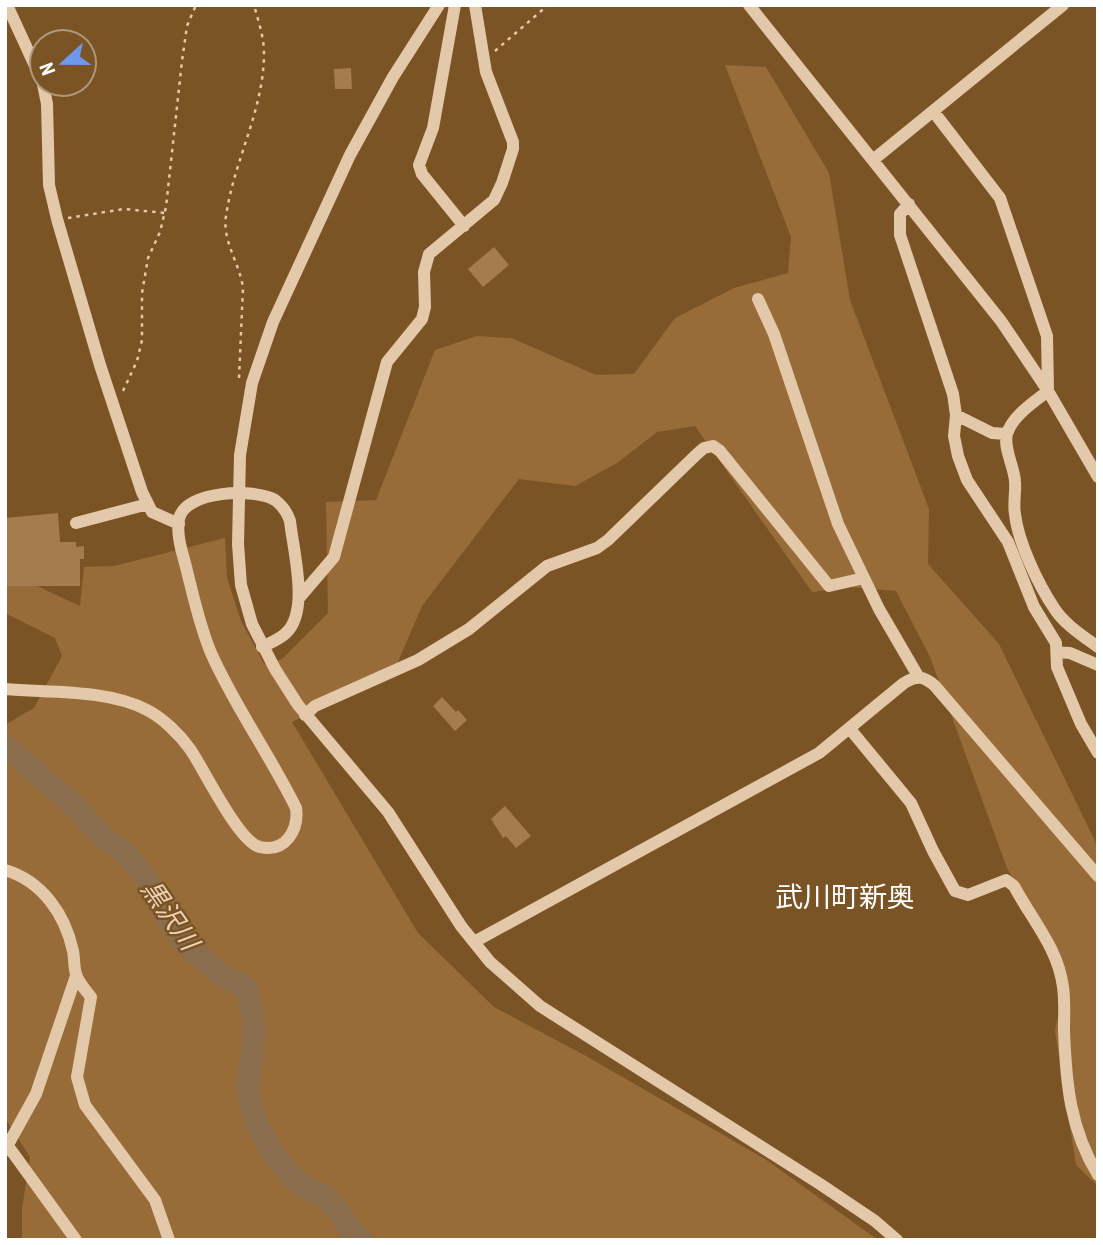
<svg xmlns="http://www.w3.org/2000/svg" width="1103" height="1245" viewBox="0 0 1103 1245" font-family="'Roboto Condensed','Noto Sans JP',sans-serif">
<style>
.green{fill:#986c39}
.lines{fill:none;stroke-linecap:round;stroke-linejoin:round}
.river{stroke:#8a6d4c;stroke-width:23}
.building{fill:#a47c4e}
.path{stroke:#e4c8aa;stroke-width:2.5;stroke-dasharray:3.5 5;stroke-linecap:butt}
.minor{stroke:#e4c8aa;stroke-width:12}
.labels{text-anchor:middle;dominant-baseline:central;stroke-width:5;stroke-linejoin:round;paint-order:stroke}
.water-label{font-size:26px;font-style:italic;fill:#ecd1b5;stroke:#7b5426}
.quarter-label{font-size:28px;fill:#fff;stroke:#7b5426}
</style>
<rect width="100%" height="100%" fill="#7b5426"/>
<!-- green -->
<path class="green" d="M725,65L766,67L829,173L850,300L929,509L928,564L999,644L1095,841L1098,851V1186L1076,1165L1055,1031L1067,974L1007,868L930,657L896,591L849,587L812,592L695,426L657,432L617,463L575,486L519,479L422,606L394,671L292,722L418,933L494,1007L586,1056L765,1159L878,1240H22V1209L30,1157L5,1118V725L34,708L62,656L55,638L5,613V568L24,580L80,606L84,567L114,566L225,538L227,578L241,621L264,664L282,659L328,613L326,502L376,500L435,350L477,336L511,338L596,375L634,374L675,318L734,288L788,273L791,237Z"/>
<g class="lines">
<!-- river -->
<path class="river" d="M5,746L71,803L104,838L125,853L150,884L168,920L186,944L220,974L246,988C254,1011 256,1033 252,1057C251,1067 247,1079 248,1089C250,1122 277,1166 303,1186C310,1191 321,1193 327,1199C341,1211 346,1229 362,1240"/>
</g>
<!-- building -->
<path class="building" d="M351,68L352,89H335L334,69Z
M494,247L509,265L483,287L468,269Z
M58,513L60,542H76V547L84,546V559H80V586H5V518Z
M442,697L456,712L458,710L467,720L455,731L433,706Z
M505,806L531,836L516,848L506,836L503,838L491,819Z"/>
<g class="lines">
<!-- path -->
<path class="path" d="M397,5H416
M495,51L548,5
M68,218L124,209L165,213
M239,378L243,288C240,264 222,241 226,216C234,160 264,110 264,53C264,37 258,20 254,5
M123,391L137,361L142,340V293L148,258L160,232L166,207L182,61L187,26L196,5"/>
<!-- minor -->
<path class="minor" d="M7,5L42,81
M439,5L393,77L350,155L273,322L252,383L240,455L238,544L241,585L252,624L275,669L298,705L388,812L461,926L490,962L540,1006L820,1184L875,1221L897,1240
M455,5L433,128L419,165L422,174L464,226
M749,5L1001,321L1048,391L1098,477
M43,84L47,104L49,185L57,219L100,365L142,492L152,512L179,524
M933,111L1000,198L1047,336L1048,391C1034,402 1012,416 1007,434C1003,448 1014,466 1015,481C1016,492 1013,503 1015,514C1018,542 1038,584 1054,608C1064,624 1083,636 1098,647
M873,160L1063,5
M909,204L900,214V235L953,394L956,415L954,436L958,456L967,480L1008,542L1034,607L1056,643L1057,667L1081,724L1098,753
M758,299L774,334L838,524L879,609L918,676
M956,415L992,433L1007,434
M76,523L148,504
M299,598L334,557L387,362L422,319L425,307L424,272L429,254L494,200L502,183L513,149V142L486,72L475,5
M1057,652L1070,653L1098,665
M5,689C49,693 107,689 147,710C163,718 180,735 190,749C204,769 239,843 260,847C286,853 299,829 296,808C270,755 235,707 211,653C200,627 194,599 187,571C183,554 176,537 179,519C185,490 255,488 275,500C283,506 287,512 290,521C293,550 310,611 286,633C280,639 270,643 262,647
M305,715L315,706L418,660L469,629L547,566L597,548L608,540L697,454L704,448L713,446L720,451L829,586L864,578
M850,729L911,803L933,851L955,891L968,895L1006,880L1014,886C1032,920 1058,948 1063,987C1065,1001 1064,1016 1064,1030C1066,1084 1070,1129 1098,1175
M5,870C42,881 65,914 73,951C75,960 73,971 78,979C81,985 86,991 91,997L77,1077L85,1105L155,1200L169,1240
M474,942L819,753L904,683C917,675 924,676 935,686L1098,876
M8,1146L76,1240
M5,1150L36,1094L76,976"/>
</g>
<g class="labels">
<!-- water labels -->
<g class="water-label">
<text transform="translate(170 915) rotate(55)">黒沢川</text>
</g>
<!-- quarter labels -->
<g class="quarter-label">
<text x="845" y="897">武川町新奥</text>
</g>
</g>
<!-- border -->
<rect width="1103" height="1245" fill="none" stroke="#ffffff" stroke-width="14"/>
<!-- north arrow -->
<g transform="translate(63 63) rotate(249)"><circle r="33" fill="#7b5426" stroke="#b0987d" stroke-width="2"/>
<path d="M0-5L12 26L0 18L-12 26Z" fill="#6f97ed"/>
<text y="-10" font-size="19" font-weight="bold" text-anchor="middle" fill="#ffffff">N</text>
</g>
</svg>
